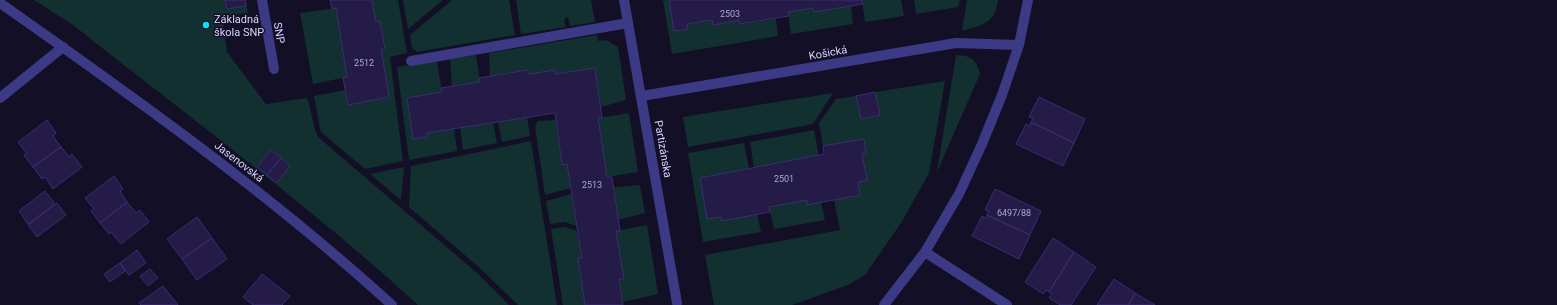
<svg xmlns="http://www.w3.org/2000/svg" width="1557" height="305" viewBox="0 0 1557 305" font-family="Roboto,sans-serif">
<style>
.green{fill:#12302f}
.building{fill:#241b47;stroke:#3b2d73}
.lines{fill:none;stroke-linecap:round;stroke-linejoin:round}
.service{stroke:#3d3a85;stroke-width:10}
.minor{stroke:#3d3a85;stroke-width:10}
.tertiary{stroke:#3d3a85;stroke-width:10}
.poi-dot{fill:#00e5ff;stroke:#130f26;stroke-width:1.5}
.labels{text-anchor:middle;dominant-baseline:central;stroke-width:3;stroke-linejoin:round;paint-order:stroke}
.number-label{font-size:9px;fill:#aca6d1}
.poi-label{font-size:11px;fill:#d9d4ff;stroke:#130f26;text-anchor:start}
.street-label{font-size:11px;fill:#d9d4ff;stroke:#130f26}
</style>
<rect width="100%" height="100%" fill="#130f26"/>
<!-- green -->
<path class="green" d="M34,0H246L248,13L222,17L227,52L266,104L307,98C312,110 312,125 318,137L477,273L509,305H418C309,205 189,117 73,25Z
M372,0H398L407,53L390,57L403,161L365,169L322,133L320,129L314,96L346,90L348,105L389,97L381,49L385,48L380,21L376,22Z
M403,0H443L408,29Z
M452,0H509L515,35L417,52L412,48L410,35Z
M516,0H591L595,22L570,26L568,17L564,19L566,27L521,34Z
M663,0H669L674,31L688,29L687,24L712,20L713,24L739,20L740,24L776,19L778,36L672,54Z
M862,0H901L904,16L865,22Z
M914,0H960L958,7L916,14Z
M967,0H998C995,24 982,25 962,31Z
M851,6L853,24L791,34L788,12L813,8L814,12Z
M336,8L347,77L313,84L300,13Z
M597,35L598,41L606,40L618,47L626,100L601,107L595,68L556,74H529L528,70L490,76L489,53Z
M476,55L480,82L452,86L450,59Z
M956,55C972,56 976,59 980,74L937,172Z
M437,61L442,92L407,98L413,139L427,137V133L454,128L457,151L409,160L397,67Z
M945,81L929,173L903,220L865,275L848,285L792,305H714L705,255L840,230L834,200L860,195L858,182L862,154L866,153L864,139L823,146L819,123L836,99L856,96L861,119L880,115L875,92Z
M833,93L813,124L688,147L683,117Z
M629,113L638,172L607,177L598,118Z
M527,117L530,136L502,142L498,121Z
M555,120L562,165L567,164L571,188L545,195L535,126L538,121Z
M493,122L497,143L463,150L460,127Z
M814,130L819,156L754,168L750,142Z
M531,141L557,305H518L481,269L409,207L411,166Z
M744,143L749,169L721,217V220L757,214L761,232L703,242L688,153Z
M404,167L401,200L370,174Z
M640,185L645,213L618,220L614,187Z
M571,194L577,226L564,222L550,224L546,201Z
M807,200V204L821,202L825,220L774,229L769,207Z
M647,225L658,294L623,302L619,279H623L616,231Z
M565,227L577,231L582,258L578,259L585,305H563L551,229Z"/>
<!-- building -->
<path class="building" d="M225,0H245L246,6L227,9Z
M330,0H372L376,22L380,21L385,49H381L389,97L348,105L343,78L347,77L336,8L332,9Z
M669,0H862L863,4L814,12L813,8L788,12L789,16L739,24V20L713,25L712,20L687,24L688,29L674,31Z
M595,68L602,118H598L607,177H612L620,231H616L624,279H619L623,305H585L578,258H582L567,164L562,165L555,113L427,133V137L413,139L407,98L442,92L441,88L480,82L479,78L528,70L529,74L555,70L556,74Z
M875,92L880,115L861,119L856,96Z
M1039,97L1085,119L1074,143L1031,122L1033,119L1029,117Z
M47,120L56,133L53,136L61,147L33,167L24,155L27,154L18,142Z
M1031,122L1074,143L1063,166L1016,144L1026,124L1030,126Z
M864,139L866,153L862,154L867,180L858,182L860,195L807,205V200L769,207L770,212L721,221V217L707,219L700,178L824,154L823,146Z
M61,147L69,157L72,154L82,167L53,189L45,177L42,179L33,167Z
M271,150L281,158L267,175L257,167Z
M281,158L290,166L277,183L267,175Z
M114,176L123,189L120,191L127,202L100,223L91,211L94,209L85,198Z
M995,189L1041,211L1030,235L987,215L989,211L985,210Z
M45,191L55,204L28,224L19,211Z
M127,202L136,213L140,210L149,222L121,244L111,232L109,234L100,223Z
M57,203L66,215L37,237L28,225Z
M987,215L1030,235L1019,259L972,236L982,216L986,218Z
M197,217L212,238L182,259L167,239Z
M212,238L227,259L197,280L182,259Z
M1053,238L1074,252L1049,292L1046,290L1043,294L1025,282Z
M137,250L146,263L129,275L120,263Z
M1074,252L1096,267L1071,305H1060L1049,298L1052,294L1049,292Z
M120,263L125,271L110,282L104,274Z
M150,269L158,278L148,286L140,276Z
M262,274L290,296L282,305H253L243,297Z
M1114,279L1135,293L1130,302L1128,305H1097Z
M163,286L178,305H141L139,303Z
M1135,293L1155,305H1128Z"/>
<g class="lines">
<!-- service -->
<path class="service" d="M411,61L628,23"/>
<!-- minor -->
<path class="minor" d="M262,0L274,69
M624,0L677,303
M642,96L956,43L1019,45
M0,98L63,47
M925,252L1007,305
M884,305L925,252L959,194L982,144L1002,95L1019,45L1028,0"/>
<!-- tertiary -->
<path class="tertiary" d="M0,3C135,98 270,194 392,305"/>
</g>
<!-- markers -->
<circle class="poi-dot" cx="206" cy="25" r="4"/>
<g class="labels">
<!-- number labels -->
<g class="number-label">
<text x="730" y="14">2503</text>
<text x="364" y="63">2512</text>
<text x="784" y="179">2501</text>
<text x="592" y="185">2513</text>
<text x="1014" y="213">6497/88</text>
</g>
<!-- poi labels -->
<g class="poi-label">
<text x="214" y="19">Základná<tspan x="214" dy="13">škola SNP</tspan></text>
</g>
<!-- street labels -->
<g class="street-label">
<text transform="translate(279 33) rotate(80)">SNP</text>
<text transform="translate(828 53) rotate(-10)">Košická</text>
<text transform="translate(663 149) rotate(80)">Partizánska</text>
<text transform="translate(239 162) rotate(38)">Jasenovská</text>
</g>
</g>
</svg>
